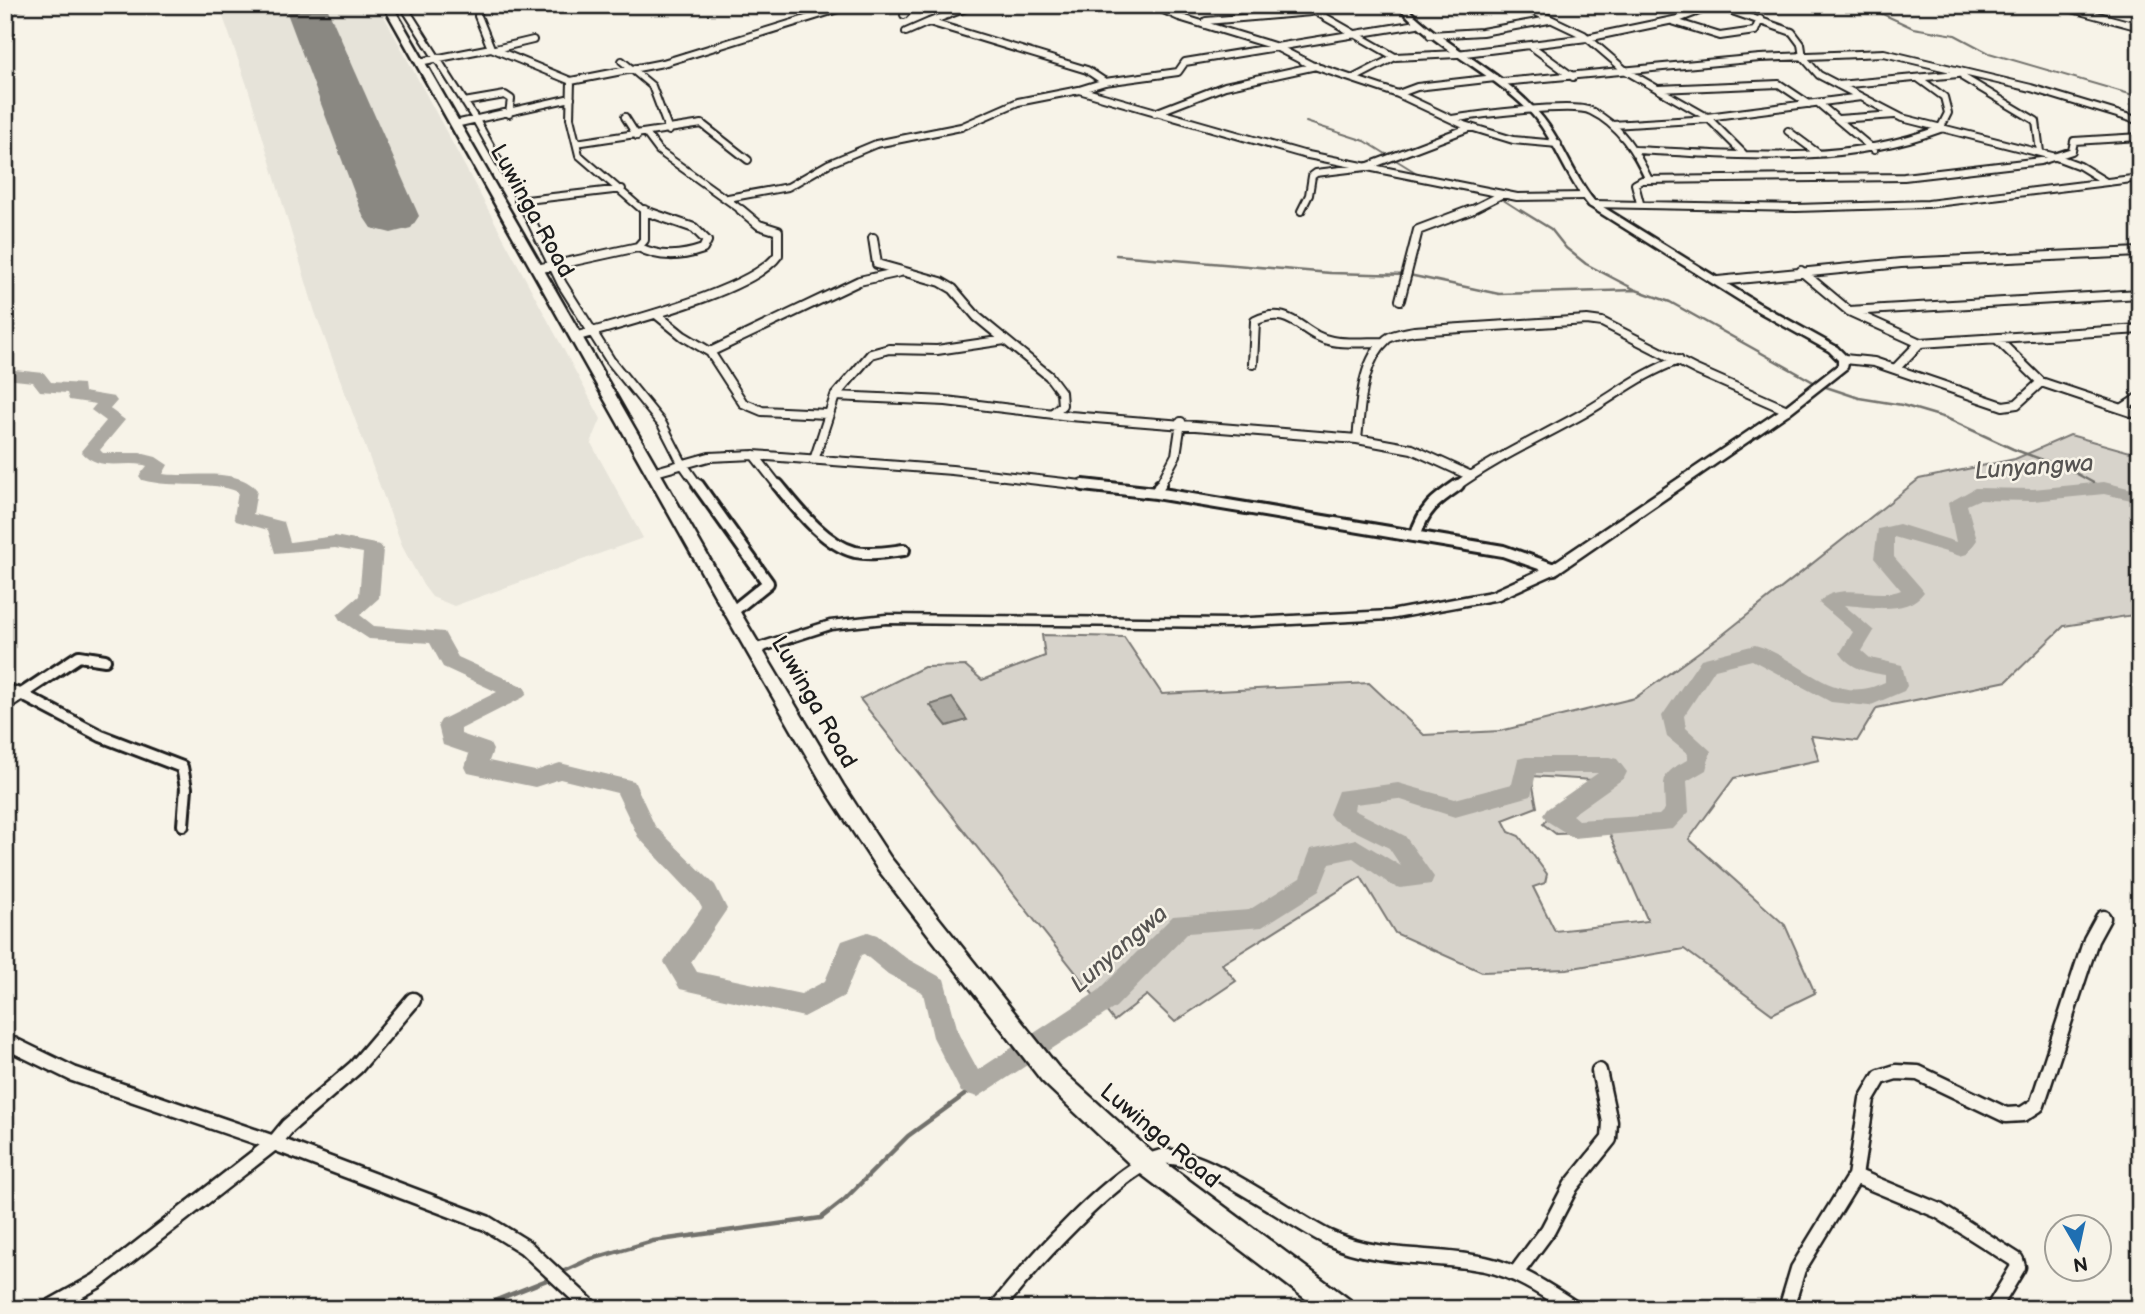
<svg xmlns="http://www.w3.org/2000/svg" width="2145" height="1314" viewBox="0 0 2145 1314" font-family="'Balsamiq Sans',sans-serif">
<style>
.built{fill:#e6e3d9}
.green{fill:#d7d3cb;stroke:#7a7874;stroke-width:2;fill-rule:evenodd}
.water{fill:#aca9a2;stroke:#72716c;stroke-width:2}
.lines{fill:none;stroke-linecap:round;stroke-linejoin:round}
.stream-far3{stroke:#72716c;stroke-width:2}
.stream-far2{stroke:#72716c;stroke-width:2.5}
.stream-far1{stroke:#72716c;stroke-width:3.5}
.stream{stroke:#72716c;stroke-width:4.5}
.river{fill:#aca9a2;fill-rule:evenodd}
.runway{fill:#8a8882;fill-rule:evenodd}
.minor-far3-casing{stroke:#1c1c1c;stroke-width:10}
.minor-far2-casing{stroke:#1c1c1c;stroke-width:12}
.minor-far1-casing{stroke:#1c1c1c;stroke-width:16}
.minor-casing{stroke:#1c1c1c;stroke-width:19}
.tertiary-casing{stroke:#1c1c1c;stroke-width:5}
.trunk-casing{stroke:#1c1c1c;stroke-width:5}
.minor-far3{stroke:#f7f3e8;stroke-width:6}
.minor-far2{stroke:#f7f3e8;stroke-width:8}
.minor-far1{stroke:#f7f3e8;stroke-width:10}
.minor{stroke:#f7f3e8;stroke-width:14}
.tertiary{fill:#f7f3e8;fill-rule:evenodd}
.trunk{fill:#f7f3e8;fill-rule:evenodd}
.labels{text-anchor:middle;dominant-baseline:central;stroke-width:5;stroke-linejoin:round;paint-order:stroke}
.street-label{font-size:23px;fill:#1c1c1c;stroke:#f7f3e8}
.water-label{font-size:24px;font-style:italic;fill:#565452;stroke:#f7f3e8}
</style>
<rect width="100%" height="100%" fill="#f7f3e8"/>
<filter id="ink" filterUnits="userSpaceOnUse"><feTurbulence type="fractalNoise" baseFrequency=".0143" numOctaves="2"/><feDisplacementMap in="SourceGraphic" scale="14" xChannelSelector="R" yChannelSelector="G"/><feConvolveMatrix kernelMatrix="1 2 1 2 8 2 1 2 1" color-interpolation-filters="sRGB"/></filter>
<g filter="url(#ink)">
<!-- built -->
<path class="built" d="M219,5H378L601,419L591,443L643,538L454,606L432,597L423,585L403,548L315,312L248,88Z"/>
<!-- green -->
<path class="green" d="M2070,435L2130,452L2140,445V614L2064,626L2007,681L1877,708L1857,741L1811,736L1819,760L1734,778L1689,839L1785,925L1815,993L1772,1014L1684,949L1567,969L1482,972L1395,933L1361,877L1222,964L1236,981L1175,1022L1147,995L1114,1021L860,699L924,667L966,666L982,680L1045,656L1042,635L1124,637L1162,694L1369,683L1424,735L1500,731L1635,698L1721,636L1919,479L2015,459ZM1531,776L1593,780L1557,805L1543,824L1556,834L1609,832L1648,921L1555,931L1533,887L1545,883L1547,874L1519,836L1509,832L1503,820L1537,807Z"/>
<!-- water -->
<path class="water" d="M952,698L967,720L947,726L930,705Z"/>
<g class="lines">
<!-- stream-far3 -->
<path class="stream-far3" d="M1863,5L1913,28L1955,35L1989,53L2140,97
M1306,122L1365,141L1420,175
M1497,196L1522,212"/>
<!-- stream-far2 -->
<path class="stream-far2" d="M1520,210L1551,229L1566,248L1586,264L1634,289
M1116,255L1330,273L1409,275L1499,294L1636,290L1670,302L1817,384L1859,398L1902,405L1946,418L2013,449L2068,469L2101,487"/>
<!-- stream-far1 -->
<path class="stream-far1" d="M2098,485L2104,488"/>
<!-- stream -->
<path class="stream" d="M558,1274L588,1260L653,1241L821,1218L844,1200L908,1136L978,1085
M474,1309L552,1278"/>
<!-- river -->
<path class="river" d="M22,5H41L5,16V10Z
M5,369L44,373L51,382L83,384L84,392L114,397L117,401L110,409L125,420L100,450L103,453H140L156,457L168,465L163,474C190,478 237,466 257,490L253,514L284,522L290,542L335,536L380,545L383,549L379,598L360,615L374,626L444,632L458,657L524,687L527,692L524,697L461,729V734L490,744L493,750L489,761L535,771L560,763L634,781L655,826L715,885L727,909L691,962L697,972L801,994L825,981L842,941L868,932L877,935L906,958L944,979L959,1035L978,1070L1098,991L1173,916L1249,910L1300,878L1311,849L1356,839L1401,866L1389,848L1333,820L1329,814L1338,791L1398,783L1455,799L1512,784L1518,759L1526,757H1609L1617,759L1627,772L1624,778L1572,815L1578,820L1659,815L1665,809C1664,778 1659,775 1687,760L1688,754L1667,737L1662,716L1701,659L1755,645C1803,658 1831,708 1885,682V675C1867,672 1851,669 1840,653L1853,632L1819,603C1835,580 1878,600 1901,590L1874,558L1878,529L1899,524L1956,542L1948,503L1975,488L2033,489L2104,482L2140,491V502L2104,494L2033,501L1978,500L1967,505L1977,540L1967,554L1960,556L1894,537V557L1921,588L1924,592C1907,616 1868,606 1844,605L1874,631L1862,651L1870,658L1902,665L1907,686L1904,691L1869,706L1831,702L1752,660L1715,669L1684,716L1686,728L1711,751L1706,770L1687,781L1689,812L1673,829L1574,838L1547,821L1543,815L1547,809L1598,773H1536L1531,796L1455,817L1398,799L1355,804L1354,810L1405,836L1434,877L1431,884L1400,888L1391,885L1353,858L1330,863L1319,891L1262,927L1188,933L1116,1007L978,1097L961,1092L933,1037L923,993L888,974L864,954L861,955L844,996L804,1017L680,989L664,962L702,908L697,899L638,837L617,793L560,779L535,787L468,773L465,767L469,754L443,745L438,725L441,720L497,692L443,667L430,643L369,639L340,620L337,615L359,596L363,553L335,548L275,553L268,530L236,521L234,517L238,492C213,480 174,489 142,480L139,476L147,466L144,465C121,461 98,472 81,451L106,421L91,410L96,404L69,400L67,393L40,391L33,382L5,379Z"/>
<!-- runway -->
<path class="runway" d="M284,5H326L419,216L411,228L391,233L371,228L363,216Z"/>
<!-- minor-far3 casing -->
<g class="minor-far3-casing">
<path id="minor-far3" d="M403,5L476,120L527,212
M479,5L478,16L491,48L571,81L570,118L579,155L645,212
M974,5L929,22L1087,70L1105,82L1178,72L1185,62L1417,24
M1152,5L1179,17L1274,46L1311,65L1398,94L1464,125L1513,140L1558,144
M1304,5L1395,57
M1521,5L1584,35L1626,71L1707,117L1743,153
M2057,5L2140,27
M904,15L912,5
M1206,21L1311,12
M1672,21L1720,36L1755,31L1760,19
M906,32L929,22
M1430,35L1482,32L1549,20
M1531,46L1573,77
M495,49L533,40
M622,61L652,86L669,131
M419,62L491,48
M1961,72L1964,78L2036,121L2040,152
M1354,78L1395,57L1457,54L1587,38L1678,19L1715,5L1792,32L1801,44L1803,57L1819,75L1902,118L2056,157L2080,166L2106,182
M571,81L663,63L851,5
M1105,82L1079,90L1303,154L1517,197L1585,196
M1502,82L1760,58L1884,53L2031,88L2140,121
M1838,85L1958,74
M1658,89L1779,84L1809,104
M1398,94L1417,87L1495,78
M464,102L505,95L511,99L509,114
M1818,103L1874,150
M1155,113L1225,86L1316,66
M625,117L637,136
M1707,117L1861,97
M1452,119C1475,115 1574,102 1591,111C1620,125 1636,152 1649,180
M1838,119L1895,115
M455,124L571,98
M1612,125L1710,119
M1788,131L1819,154
M647,135L659,151L744,212
M576,143L702,124L748,160
M1635,150C1738,155 1841,166 1940,129L1948,113L1944,97L1918,78
M728,198L788,187L828,164L876,144L961,127L1018,102L1079,90
M518,201L622,189
M1640,203L1635,184L1642,180L1904,177L2041,161L2072,151L2074,141L2140,137
M1592,204L1796,208L1928,204L2140,178
M1301,211L1309,195L1312,176L1316,173L1366,167L1471,127
M1467,212L1503,194"/>
</g>
<!-- minor-far2 casing -->
<g class="minor-far2-casing">
<path id="minor-far2" d="M526,210L562,284L610,360L662,424L682,463L699,487
M873,238L877,264L941,282L953,289L977,317L1049,376L1061,392L1062,405L1053,413
M638,247C660,258 680,257 703,249L707,241L694,228L645,211
M537,269L638,247L644,240V210
M1801,271L1849,311L1920,343L2140,329
M1718,281L1901,263L2140,252
M1400,300L1418,230L1471,210
M1849,311L2140,294
M656,314L683,336L710,352L743,403L762,411L827,414
M575,337C621,323 752,292 778,255V231L759,225L741,210
M1998,340L2041,382L2140,415
M710,352L859,281L900,272
M1844,359L1874,362L2003,406L2017,404L2041,382
M1253,364L1255,321C1291,303 1302,336 1332,341C1348,344 1367,342 1383,342
M1895,369L1920,343
M835,396L946,401L1070,416L1357,439L1412,449L1471,476
M2123,408L2140,397
M1357,439C1361,406 1360,363 1387,339C1393,334 1406,333 1414,331L1587,320L1602,322L1696,370L1787,410
M754,455L779,487
M814,460L835,396L871,354L889,349L937,350L1005,340
M652,473L709,457L754,455L952,470L1099,487
M1159,487L1176,455L1181,422
M1455,487C1496,457 1542,437 1586,412C1617,394 1644,372 1679,360"/>
</g>
<!-- minor-far1 casing -->
<g class="minor-far1-casing">
<path id="minor-far1" d="M698,485L768,583L732,612
M778,485C797,508 824,544 855,552C871,555 888,552 904,550
M1083,485L1156,493L1503,551L1554,569
M1156,493L1160,485
M1416,535C1423,509 1436,500 1458,485
M5,690L21,694L101,736L182,767L186,788L183,825
M5,705L79,656L105,660"/>
</g>
<!-- minor casing -->
<g class="minor-casing">
<path id="minor" d="M5,1041L73,1074L274,1143L486,1223L525,1247L592,1309
M1855,1176L1939,1211L2016,1260L2018,1267L1993,1309
M1516,1273L1548,1230L1571,1186L1609,1139L1610,1122L1599,1071
M47,1309L97,1281L274,1143L288,1126L356,1067L413,1000
M996,1309C1024,1273 1120,1163 1163,1157C1204,1152 1290,1220 1329,1238C1379,1261 1433,1253 1485,1264C1518,1271 1547,1291 1575,1309
M1786,1309L1798,1269L1855,1176L1867,1099L1880,1077L1896,1072L1918,1073L2006,1115L2023,1114L2037,1105L2091,940L2103,918"/>
</g>
<!-- tertiary casing -->
<g class="tertiary-casing">
<path id="tertiary" d="M1397,5H1404C1443,45 1496,68 1534,108C1561,135 1571,173 1595,202L1758,303L1837,347L1849,359L1847,368L1791,412L1559,572L1499,599L1390,619L1231,627L886,623L831,629L760,652H750L748,649L750,646L830,621L886,615L1231,619L1390,611L1491,592L1549,566L1783,408L1838,365V360L1829,351L1750,307L1589,206C1565,176 1554,137 1528,110C1488,70 1434,48 1397,5Z"/>
</g>
<!-- trunk casing -->
<g class="trunk-casing">
<path id="trunk" d="M383,5H392L740,612L843,785L890,857L1058,1067L1155,1155L1350,1300L1354,1309H1319L1137,1171L1042,1081L876,867L829,795L724,612Z"/>
</g>
<!-- minor-far3 -->
<use href="#minor-far3" class="minor-far3"/>
<!-- minor-far2 -->
<use href="#minor-far2" class="minor-far2"/>
<!-- minor-far1 -->
<use href="#minor-far1" class="minor-far1"/>
<!-- minor -->
<use href="#minor" class="minor"/>
<!-- tertiary -->
<use href="#tertiary" class="tertiary"/>
<!-- trunk -->
<use href="#trunk" class="trunk"/>
</g>
</g>
<g class="labels">
<!-- street labels -->
<g class="street-label">
<text transform="translate(532 211) rotate(61)">Luwinga Road</text>
<text transform="translate(814 702) rotate(60)">Luwinga Road</text>
<text transform="translate(1160 1136) rotate(40)">Luwinga Road</text>
</g>
<!-- water labels -->
<g class="water-label">
<text transform="translate(2034 467) rotate(-4)">Lunyangwa</text>
<text transform="translate(1119 949) rotate(-41)">Lunyangwa</text>
</g>
</g>
<!-- margin -->
<rect width="2145" height="1314" fill="none" stroke="#f7f3e8" stroke-width="28"/>
<rect x="14" y="14" width="2117" height="1286" fill="none" stroke="#1c1c1c" stroke-width="2.5" filter="url(#ink)"/>
<!-- north arrow -->
<g transform="translate(2078 1248) rotate(171)"><circle r="33" fill="#f7f3e8" stroke="#9f9d96" stroke-width="2"/>
<path d="M0-5L12 26L0 18L-12 26Z" fill="#1f6fb2"/>
<text y="-10" font-size="19" font-weight="bold" text-anchor="middle" fill="#1c1c1c">N</text>
</g>
</svg>
